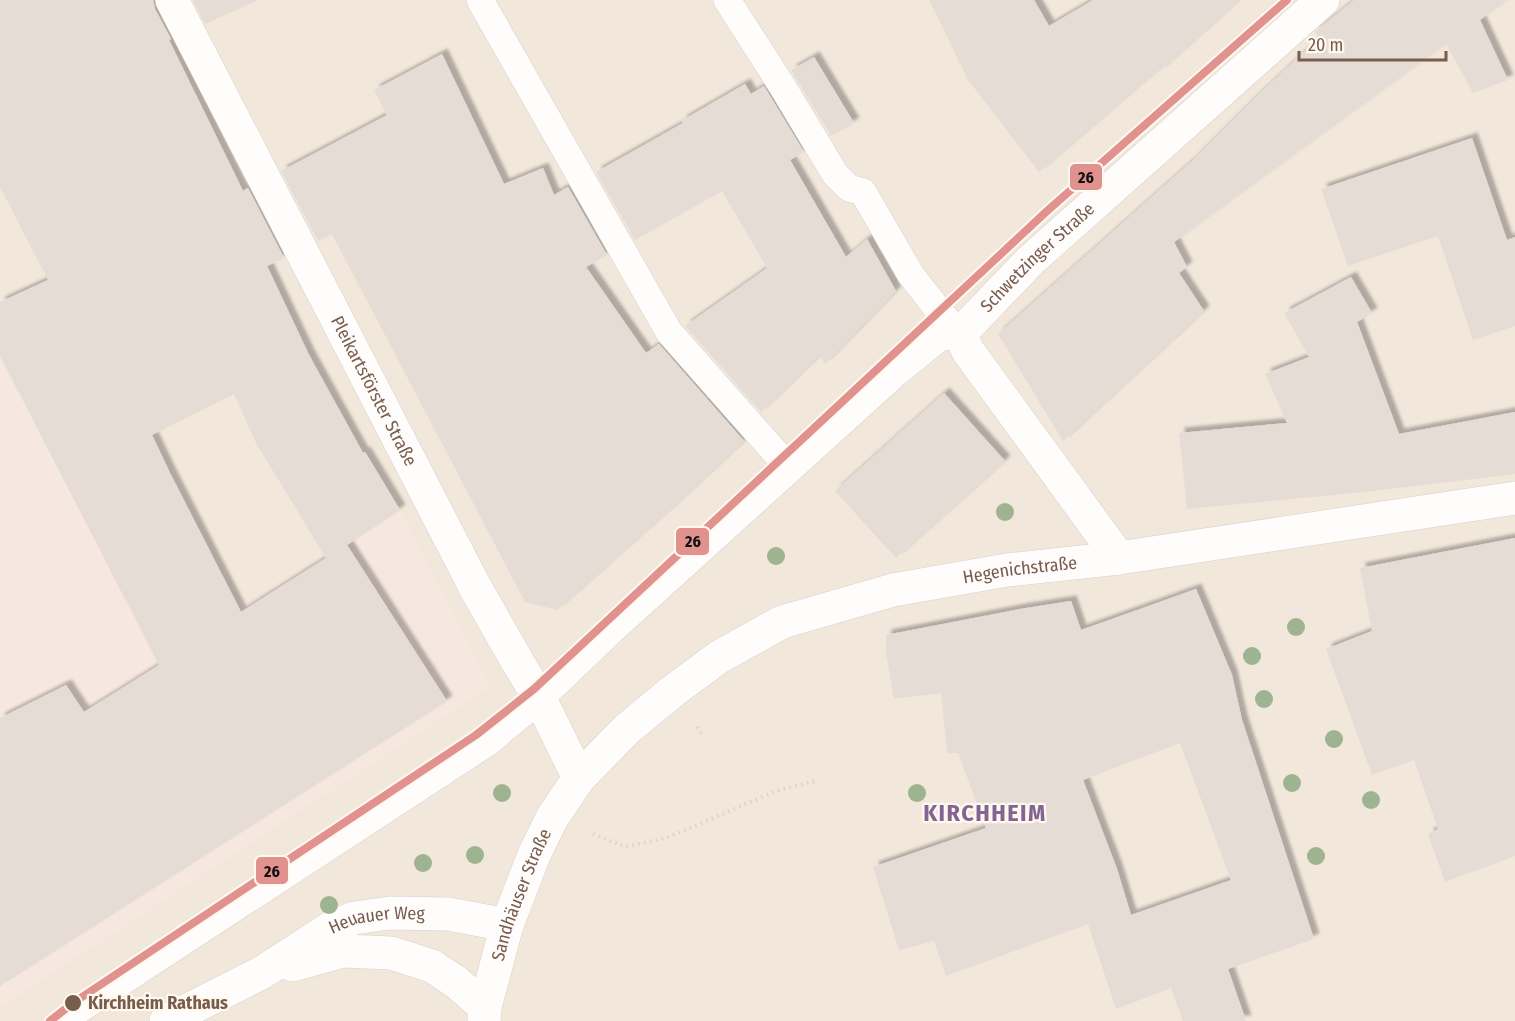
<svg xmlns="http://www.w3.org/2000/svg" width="1515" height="1021" viewBox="0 0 1515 1021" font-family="'Fira Sans Condensed',sans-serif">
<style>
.residential{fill:#f1e7db}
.commercial{fill:#f6e7df}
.building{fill:#e5ddd5;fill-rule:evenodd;filter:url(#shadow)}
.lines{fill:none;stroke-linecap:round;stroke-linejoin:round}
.service-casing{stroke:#d7d1cc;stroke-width:28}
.minor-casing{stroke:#d7d1cc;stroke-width:34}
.tertiary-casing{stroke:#d7d1cc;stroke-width:34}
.path{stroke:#dad3ce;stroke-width:4;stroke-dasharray:1.5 4.5;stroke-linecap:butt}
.service{stroke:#fefdfc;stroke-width:27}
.minor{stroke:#fefdfc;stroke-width:33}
.tertiary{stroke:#fefdfc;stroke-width:33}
.tram-1-casing{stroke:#fff9f0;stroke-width:12}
.tram-1{stroke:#e1918e;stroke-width:8}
.tree{fill:#9eb390}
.stop-dot{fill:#785c4c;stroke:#fff9f0;stroke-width:2}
.labels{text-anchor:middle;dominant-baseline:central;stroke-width:4.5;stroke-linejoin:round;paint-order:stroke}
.street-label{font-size:18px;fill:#785c4c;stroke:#fff9f0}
.stop-label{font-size:18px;font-weight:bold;fill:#785c4c;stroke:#fff9f0;text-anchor:start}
.district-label{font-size:24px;font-weight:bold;letter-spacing:1.5px;fill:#846494;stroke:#fff9f0}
.line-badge{stroke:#fff9f0;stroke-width:2}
.pale-badge-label{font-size:16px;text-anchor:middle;font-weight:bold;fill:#111}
</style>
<defs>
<filter id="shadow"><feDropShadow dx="5.5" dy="-5.5" stdDeviation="1.5" flood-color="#0004"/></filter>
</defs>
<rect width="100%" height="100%" fill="#f8f4ee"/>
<!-- residential -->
<path class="residential" d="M0,0H1515V1021H0Z"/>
<!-- commercial -->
<path class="commercial" d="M0,351L155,657L347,545L400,510L490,687L0,1008Z"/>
<!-- building -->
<path class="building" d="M0,0H153L155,9L171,39L169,40L243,191L248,188L284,258L267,266L309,355L363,453L365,452L400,510L347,545L447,701L0,986V718L66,685L84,712L159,665L0,356V302L48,280L0,187ZM234,394L256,443L326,558L241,612L170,473L152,435Z
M193,0H258L205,24Z
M929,0H1034L1049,26L1093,0H1239L1160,71L1159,69L1039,172L968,80Z
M1354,0H1507L1480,20L1508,80L1473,93L1446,44L1174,242L1187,267L1179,273L1204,311L1063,441L998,334L1192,161L1260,93L1319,38L1315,32Z
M442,54L504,184L543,168L554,195L568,187L607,255L586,267L646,353L659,344L744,441L674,506L557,610L525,602L332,234L318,241L281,171L387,115L374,90Z
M814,57L854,123L831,136L791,70Z
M745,84L751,94L764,86L804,152L790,160L846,257L867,239L896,291L825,364L820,355L761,412L685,326L767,268L722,191L635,240L596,172L683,123L681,121Z
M1472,138L1507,240L1515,237V326L1473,340L1438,236L1348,266L1321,189Z
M1351,277L1372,313L1357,322L1399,434L1515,412V474L1365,492L1187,509L1179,433L1287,423L1265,374L1309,357L1284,313Z
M944,393L1005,461L896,558L835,491Z
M1515,538V856L1445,882L1428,834L1438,829L1414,760L1372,775L1326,649L1372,631L1360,568Z
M1196,589L1232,675L1242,720L1314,939L1228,969L1246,1021H1183L1171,988L1116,1009L1088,924L946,976L934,941L899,950L873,867L986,828L958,753H947L941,693L894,699L886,652V635L1020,609L1071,601L1081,630ZM1180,743L1231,880L1131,915L1117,869L1083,780Z"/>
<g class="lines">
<!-- service casing -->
<g class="service-casing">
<path id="service" d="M480,0L669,332L790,469
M727,0L784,89L835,174L849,188L863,192L911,275L939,311L960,334
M64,1021L77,1011L487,743L540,699L611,631L896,373L939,338L960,334"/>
</g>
<!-- minor casing -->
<g class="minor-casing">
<g id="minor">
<path d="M292,965L343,951L391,953L432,966L456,982L485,1007"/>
<path id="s1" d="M166,1021L261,973L331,928L354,918L390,913L448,914L507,925"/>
</g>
</g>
<!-- tertiary casing -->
<g class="tertiary-casing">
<g id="tertiary">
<path id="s2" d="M172,0L474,585L517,661L540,699L579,778"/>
<path id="s3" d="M1119,558L968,351L960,334L1030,261L1323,0"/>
<path id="s4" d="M484,1021L485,1007L507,925L534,855L552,818L579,778L627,729L673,691L719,657L782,622L893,590L1007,570L1119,558L1515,498"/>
</g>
</g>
<!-- path -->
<path class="path" d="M697,727L702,735
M593,834L626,847L669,837L776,791L815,781"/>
<!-- service -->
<use href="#service" class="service"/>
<!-- minor -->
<use href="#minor" class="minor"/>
<!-- tertiary -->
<use href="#tertiary" class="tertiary"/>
<!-- tram-1 casing -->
<g class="tram-1-casing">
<path id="tram-1" d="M50,1021L73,1003L476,735L534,689L1047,211L1287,0"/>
</g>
<!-- tram-1 -->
<use href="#tram-1" class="tram-1"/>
</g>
<!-- trees -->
<g class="tree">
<circle cx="1005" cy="512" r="9"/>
<circle cx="776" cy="556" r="9"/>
<circle cx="1296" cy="627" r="9"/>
<circle cx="1252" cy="656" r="9"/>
<circle cx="1264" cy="699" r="9"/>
<circle cx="1334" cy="739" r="9"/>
<circle cx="1292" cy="783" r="9"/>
<circle cx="502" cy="793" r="9"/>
<circle cx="917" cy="793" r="9"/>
<circle cx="1371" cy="800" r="9"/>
<circle cx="475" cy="855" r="9"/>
<circle cx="1316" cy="856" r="9"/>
<circle cx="423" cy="863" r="9"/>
<circle cx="329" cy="905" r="9"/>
</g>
<!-- markers -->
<circle class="stop-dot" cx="73" cy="1003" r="9"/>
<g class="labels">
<!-- street labels -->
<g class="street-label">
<text stroke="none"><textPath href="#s3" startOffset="384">Schwetzinger Straße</textPath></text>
<text stroke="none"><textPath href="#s2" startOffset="440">Pleikartsförster Straße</textPath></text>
<text stroke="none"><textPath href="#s4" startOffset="765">Hegenichstraße</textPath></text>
<text stroke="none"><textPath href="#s4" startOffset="132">Sandhäuser Straße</textPath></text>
<text stroke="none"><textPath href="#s1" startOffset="237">Heuauer Weg</textPath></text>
</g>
<!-- stop labels -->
<g class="stop-label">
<text x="88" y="1003">Kirchheim Rathaus</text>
</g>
<!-- district labels -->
<g class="district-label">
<text x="985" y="813">KIRCHHEIM</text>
</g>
</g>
<g class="line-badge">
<rect x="1069" y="163" width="34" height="28" rx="6" fill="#e1918e"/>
<rect x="675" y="527" width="35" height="29" rx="6" fill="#e1918e"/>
<rect x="255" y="856" width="34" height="29" rx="6" fill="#e1918e"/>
</g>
<g class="pale-badge-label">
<text x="1086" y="183">26</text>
<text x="693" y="547">26</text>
<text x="272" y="877">26</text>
</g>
<!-- scale -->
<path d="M1299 51v9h147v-9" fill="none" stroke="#785c4c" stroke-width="3"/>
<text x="1308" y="51" font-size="18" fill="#785c4c" stroke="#fff9f0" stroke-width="4.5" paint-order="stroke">20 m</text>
</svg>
